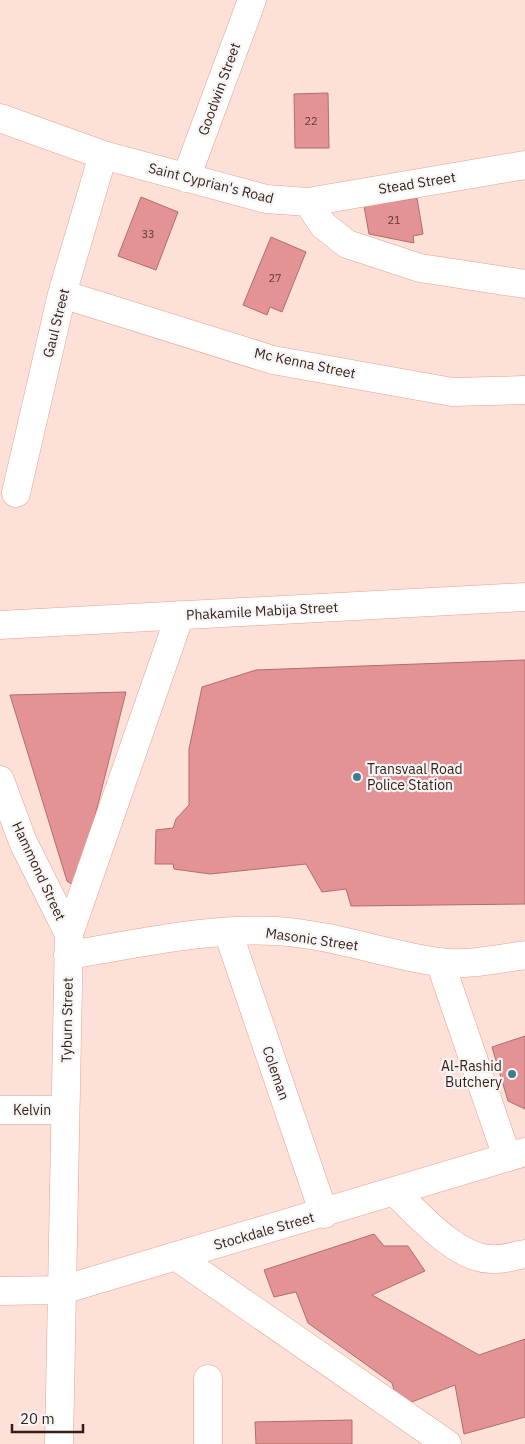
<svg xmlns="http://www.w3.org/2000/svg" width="525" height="1444" viewBox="0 0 525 1444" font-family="'IBM Plex Sans',sans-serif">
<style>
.building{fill:#e49395;stroke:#af6d6f}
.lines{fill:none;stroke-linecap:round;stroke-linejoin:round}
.minor-casing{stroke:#e4a28e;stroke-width:29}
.minor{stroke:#fff;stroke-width:28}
.poi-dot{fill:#3c7e90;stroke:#f5f5f5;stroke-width:2}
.labels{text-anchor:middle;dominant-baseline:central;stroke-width:4.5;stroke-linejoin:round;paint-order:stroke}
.number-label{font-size:11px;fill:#623b36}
.street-label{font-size:14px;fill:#371e16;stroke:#f5f5f5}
.poi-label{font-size:14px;fill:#371e16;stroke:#f5f5f5;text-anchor:start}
</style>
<rect width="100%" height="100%" fill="#fde0d8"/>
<!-- building -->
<path class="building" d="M328,93L329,148H295L294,94Z
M141,197L178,212L156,270L118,256Z
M417,198L423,234L413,236L414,243L369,234L364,206Z
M271,237L306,252L282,312L270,307L267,315L243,305Z
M525,660V904L351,906L346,889L322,892L306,864L210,874L174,869L173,864H155L156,830L173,828L176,819L189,805V749L202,687L256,670Z
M126,692L77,888L67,881L10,695Z
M525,1036V1109L508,1101L492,1047Z
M374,1234L384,1246H408L425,1271L372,1295L479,1355L525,1339V1417L464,1434L455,1385L399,1407L392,1383L308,1323L296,1292L274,1297L264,1270Z
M352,1420V1444H256L255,1422Z"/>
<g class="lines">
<!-- minor casing -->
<g class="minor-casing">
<path id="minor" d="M0,118L103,155L266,199L308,202L525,165
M186,178L252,0
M308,202L323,225L347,244L420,268L525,284
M62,294L273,360L452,392L525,390
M16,493L62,294L103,155
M0,625L525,597
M0,780L23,842L69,934
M228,932L324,1214
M68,955C133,945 210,927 275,931C330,934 384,954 438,962C466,966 497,959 525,955
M440,962L507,1157
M0,1110H64
M395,1192C417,1213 457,1259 491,1259C502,1260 514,1256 525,1254
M177,1257L447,1444
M0,1291L62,1290L525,1152
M59,1444L69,934L180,615
M208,1444V1379"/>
</g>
<!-- minor -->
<use href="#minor" class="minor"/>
</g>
<!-- markers -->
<g class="poi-dot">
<circle cx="357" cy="777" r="5"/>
<circle cx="512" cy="1074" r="5"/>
</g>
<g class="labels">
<!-- number labels -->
<g class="number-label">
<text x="311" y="121">22</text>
<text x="394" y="220">21</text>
<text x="148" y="234">33</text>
<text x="275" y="278">27</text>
</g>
<!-- street labels -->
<g class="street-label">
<text transform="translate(219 89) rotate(-70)">Goodwin Street</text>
<text transform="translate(211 183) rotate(14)">Saint Cyprian's Road</text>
<text transform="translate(417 183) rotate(-9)">Stead Street</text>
<text transform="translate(56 323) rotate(-76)">Gaul Street</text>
<text transform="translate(305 363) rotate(12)">Mc Kenna Street</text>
<text transform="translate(262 611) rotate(-3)">Phakamile Mabija Street</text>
<text transform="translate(39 871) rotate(65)">Hammond Street</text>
<text transform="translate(312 939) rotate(8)">Masonic Street</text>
<text transform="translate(67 1020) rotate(-89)">Tyburn Street</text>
<text transform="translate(276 1073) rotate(71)">Coleman</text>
<text x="32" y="1110">Kelvin</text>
<text transform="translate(264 1231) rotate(-16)">Stockdale Street</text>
</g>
<!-- poi labels -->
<g class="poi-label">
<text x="367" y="769">Transvaal Road<tspan x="367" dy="16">Police Station</tspan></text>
<text x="502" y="1066" text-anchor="end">Al-Rashid<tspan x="502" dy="16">Butchery</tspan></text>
</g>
</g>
<!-- scale -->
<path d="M12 1424v8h71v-8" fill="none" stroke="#371e16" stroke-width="2.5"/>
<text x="20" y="1424" font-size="15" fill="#371e16" stroke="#f5f5f5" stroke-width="4" paint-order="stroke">20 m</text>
</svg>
